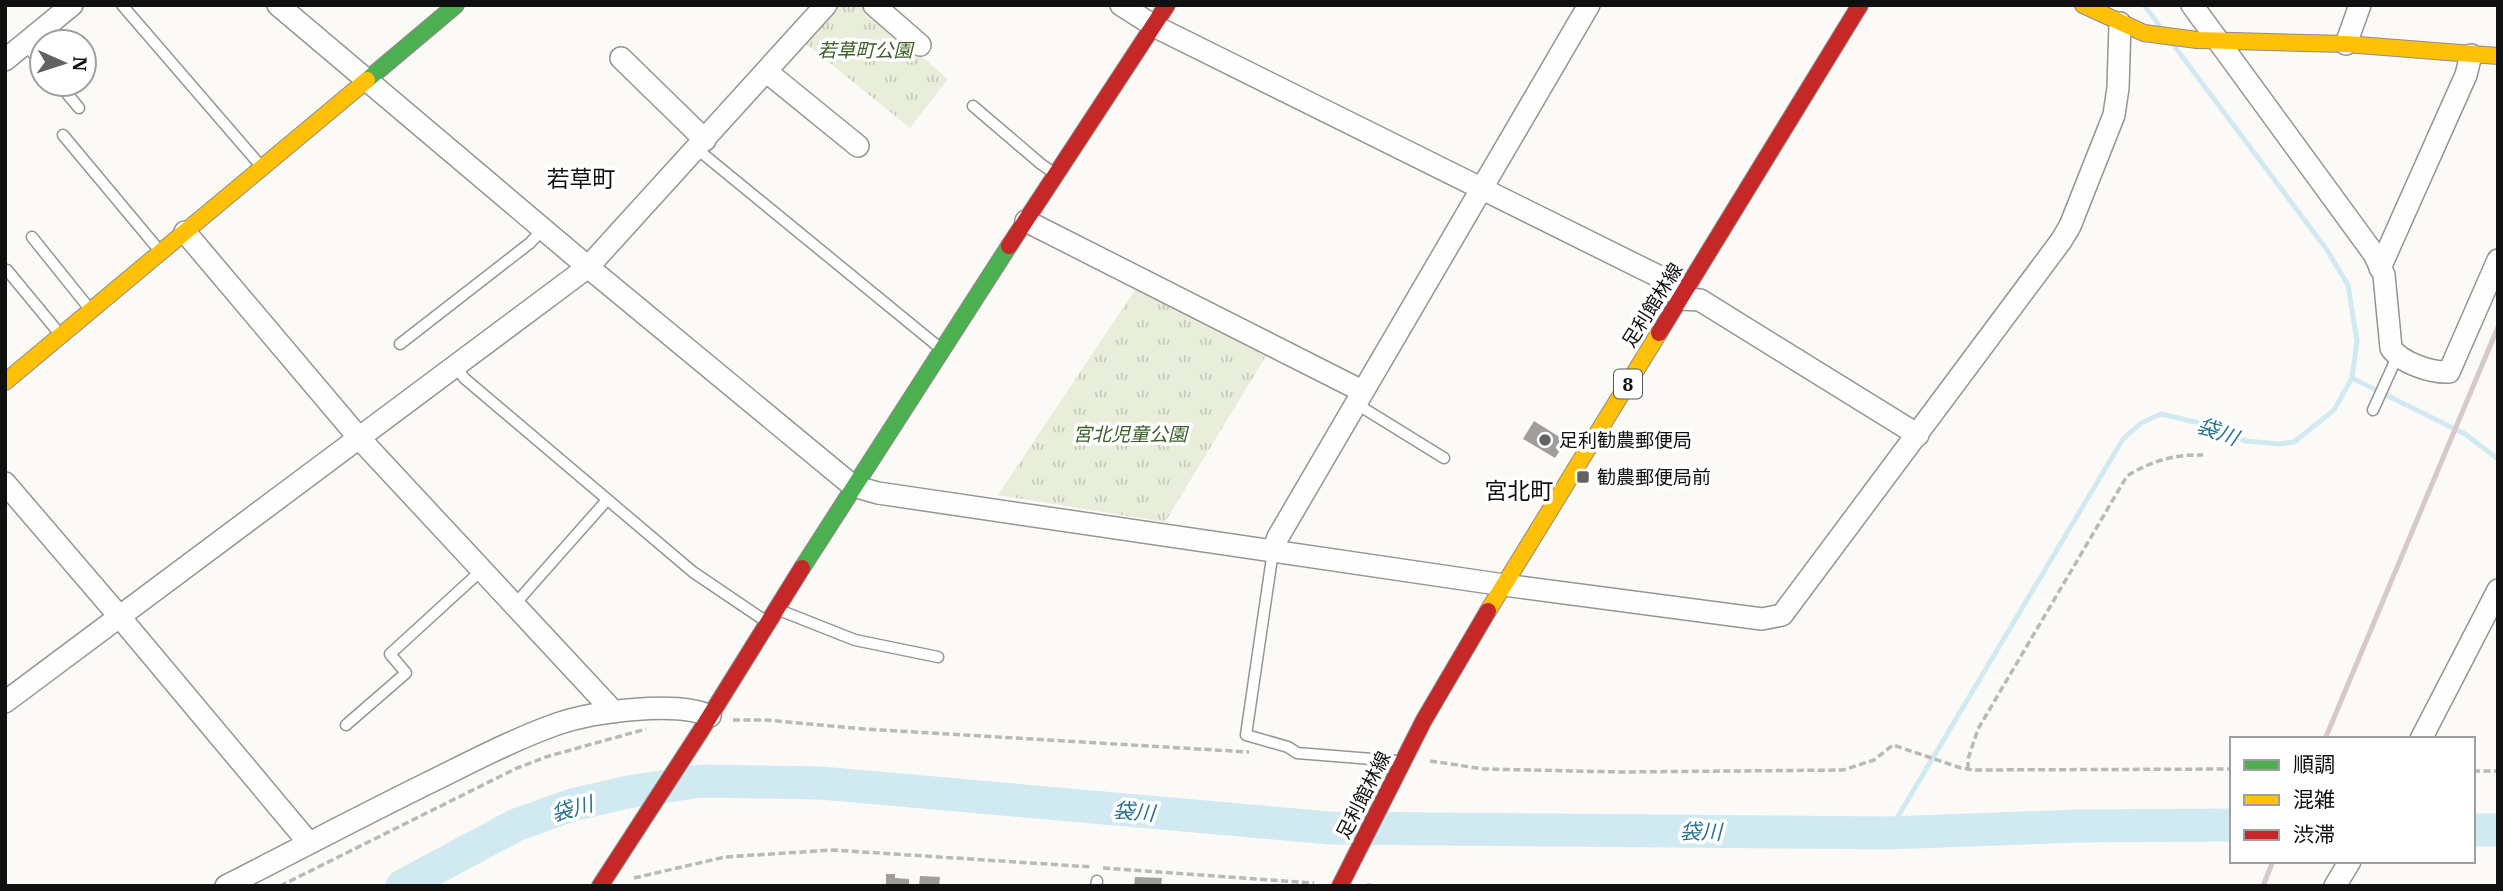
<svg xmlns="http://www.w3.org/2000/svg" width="2503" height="891" viewBox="0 0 2503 891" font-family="'IBM Plex Serif','Noto Sans JP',serif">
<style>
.park{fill:url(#park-tufts)}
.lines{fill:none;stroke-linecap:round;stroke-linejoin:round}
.stream{stroke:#d1eaf1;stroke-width:5}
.river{stroke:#d1eaf1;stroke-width:33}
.building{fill:#a09e9b}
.lane-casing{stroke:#969594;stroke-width:13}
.street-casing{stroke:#969594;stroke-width:24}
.fast-casing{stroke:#8d8c8a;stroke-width:18}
.slow-casing{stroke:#8d8c8a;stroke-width:18}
.jam-casing{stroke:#8d8c8a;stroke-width:18}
.path{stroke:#b9b9b8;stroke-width:3.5;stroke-dasharray:7 3.5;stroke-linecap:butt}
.lane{stroke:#fffefe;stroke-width:10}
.street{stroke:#fffefe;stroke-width:21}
.fast{stroke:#4caf50;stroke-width:16}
.slow{stroke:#ffc107;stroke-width:16}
.jam{stroke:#c62828;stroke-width:16}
.rail{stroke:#d7c8ca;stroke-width:5}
.poi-dot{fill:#636260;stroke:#fff;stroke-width:2.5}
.labels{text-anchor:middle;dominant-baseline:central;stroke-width:7;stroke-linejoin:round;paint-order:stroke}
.shield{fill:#fff;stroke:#585858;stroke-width:2}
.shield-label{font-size:18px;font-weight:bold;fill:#101010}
.park-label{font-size:19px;font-style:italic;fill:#3b6028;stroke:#fff}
.street-label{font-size:19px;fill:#101010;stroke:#fff}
.poi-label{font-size:19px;fill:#101010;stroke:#fff;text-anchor:start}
.water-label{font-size:21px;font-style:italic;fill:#287393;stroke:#fff}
.quarter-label{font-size:23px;fill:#101010;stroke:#fff}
</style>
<defs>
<pattern id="park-tufts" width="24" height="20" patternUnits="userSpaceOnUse" patternTransform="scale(1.75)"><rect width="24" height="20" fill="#e8eed9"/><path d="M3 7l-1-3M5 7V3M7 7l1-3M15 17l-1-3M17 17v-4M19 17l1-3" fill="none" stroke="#c6cbb9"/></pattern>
</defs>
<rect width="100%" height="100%" fill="#fcfaf6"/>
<!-- park -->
<path class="park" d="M839,5H861L948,79L910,128L805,43Z
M1137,287L1269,351L1165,522L998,495Z"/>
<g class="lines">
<!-- stream -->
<path class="stream" d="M2144,5L2159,25
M2352,378L2465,434L2498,459
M1888,833L2123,439L2141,423L2161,414L2208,425L2245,441L2279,444L2294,442L2334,410L2352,378L2357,341L2348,285L2327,250L2175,47"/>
<!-- river -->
<path class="river" d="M2473,830H2498
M402,886L516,825L572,805L628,792L701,781L821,783L1330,828L1888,833L2078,826L2232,825"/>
</g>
<!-- building -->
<path class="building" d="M1534,421L1566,441L1555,458L1523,439Z
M886,874H895V878L909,879V886H886Z
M920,876L940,877L939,886H919Z
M1135,877L1162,878L1161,886H1134Z"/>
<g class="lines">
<!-- lane casing -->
<g class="lane-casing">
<path id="lane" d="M122,5L260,165
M25,44L42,64
M59,84L79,108
M973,106L1041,164L1054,173
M63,135L159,250
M697,149L940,348
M32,237L89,308
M7,270L59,333
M400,344L530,243L544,228
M456,366L464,378L693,572L767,622
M1355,403L1444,458
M2373,410L2397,357
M1273,551L1246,735L1288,747L1297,753L1397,761
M515,604L607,500
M779,610L855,640L938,657
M346,725L406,673L390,654L483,569
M1096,886L1097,881"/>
</g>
<!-- street casing -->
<g class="street-casing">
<path id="street" d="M278,5L588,267L853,486L878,493L1504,585L1762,619L1782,615L2061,241L2070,226L2114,115L2118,88L2120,23
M874,5L920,45
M1121,5L1154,26L1668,281L1680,299L1700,300L1918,435
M2192,5L2374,254L2384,275L2391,348C2401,363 2432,373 2449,372L2498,260
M2346,44L2360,5
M621,58L705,140
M5,60L72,5
M767,72L858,146
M1026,221L1362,391
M185,232L360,439L614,712
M2380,268L2466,75L2471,55
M5,483L119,616L309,843
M1273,551L1278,537L1589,5
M5,702L588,267L826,5
M2421,739L2498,590
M226,886C293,852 359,817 426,784C469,763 512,740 557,724C592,712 677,700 710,716
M2335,886L2350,861"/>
</g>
<!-- fast casing -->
<g class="fast-casing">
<path id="fast" d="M367,80L456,5
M802,568L1009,246"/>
</g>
<!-- slow casing -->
<g class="slow-casing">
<path id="slow" d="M2083,5L2144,33L2197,40L2346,44L2498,56
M5,382L367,80
M1488,611L1659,333"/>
</g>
<!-- jam casing -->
<g class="jam-casing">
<path id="jam" d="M1009,246L1167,5
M1659,333L1860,5
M600,886L700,732L802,568
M1340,886L1424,720L1488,611"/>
</g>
<!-- path -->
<path class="path" d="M733,720H766L864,729L1249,752
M1430,761L1484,769L1622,772L1843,770L1874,760L1893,745L1961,768L1973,770L2232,769
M1968,769V759L1978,729L2127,476C2151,461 2175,454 2203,455
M2473,771H2498
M1103,868L1314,883
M634,878L725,857L833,850L1092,867
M1367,885L1376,886
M280,886L517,768L549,756L646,729
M2015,886H2161"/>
<!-- lane -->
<use href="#lane" class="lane"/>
<!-- street -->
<use href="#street" class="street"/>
<!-- fast -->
<use href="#fast" class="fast"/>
<!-- slow -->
<use href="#slow" class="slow"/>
<!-- jam -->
<use href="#jam" class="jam"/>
<!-- rail -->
<path class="rail" d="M2325,739L2498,327
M2263,886L2273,861"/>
</g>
<!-- markers -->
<g class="poi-dot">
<circle cx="1545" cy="440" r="7"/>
<rect x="1576" y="470" width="14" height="14" rx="3.5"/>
</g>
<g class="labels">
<!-- shield labels -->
<rect class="shield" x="1614" y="369.5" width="28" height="29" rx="5"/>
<g class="shield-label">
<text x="1628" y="384">8</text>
</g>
<!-- park labels -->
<g class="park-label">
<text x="865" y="50">若草町公園</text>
<text x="1130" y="434">宮北児童公園</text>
</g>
<!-- street labels -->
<g class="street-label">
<text transform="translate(1652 305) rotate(-58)">足利館林線</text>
<text transform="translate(1363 795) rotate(-63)">足利館林線</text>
</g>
<!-- poi labels -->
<g class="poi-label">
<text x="1559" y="440">足利勧農郵便局</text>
<text x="1597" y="477">勧農郵便局前</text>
</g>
<!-- water labels -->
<g class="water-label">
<text transform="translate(2218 431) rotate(20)">袋川</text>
<text transform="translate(572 808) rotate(-15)">袋川</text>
<text transform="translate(1134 811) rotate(5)">袋川</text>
<text transform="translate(1701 831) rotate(1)">袋川</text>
</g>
<!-- quarter labels -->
<g class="quarter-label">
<text x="581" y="178">若草町</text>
<text x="1519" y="490">宮北町</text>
</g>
</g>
<!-- border -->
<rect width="2503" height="891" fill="none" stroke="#101010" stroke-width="14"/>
<!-- legend -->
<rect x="2230" y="737" width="245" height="126" fill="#ffffff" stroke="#9f9f9f" stroke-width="2"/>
<rect x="2244" y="760" width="35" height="10" fill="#4caf50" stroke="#9f9f9f" stroke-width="2"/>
<text x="2293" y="772" font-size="21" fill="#101010">順調</text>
<rect x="2244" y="795" width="35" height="10" fill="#ffc107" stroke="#9f9f9f" stroke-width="2"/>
<text x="2293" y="807" font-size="21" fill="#101010">混雑</text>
<rect x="2244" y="830" width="35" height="10" fill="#c62828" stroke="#9f9f9f" stroke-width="2"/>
<text x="2293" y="842" font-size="21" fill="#101010">渋滞</text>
<!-- north arrow -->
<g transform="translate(63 63) rotate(93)"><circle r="33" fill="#ffffff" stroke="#9f9f9f" stroke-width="2"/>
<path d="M0-5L12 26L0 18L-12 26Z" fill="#636260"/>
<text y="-10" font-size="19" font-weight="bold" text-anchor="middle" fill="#101010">N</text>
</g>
</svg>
